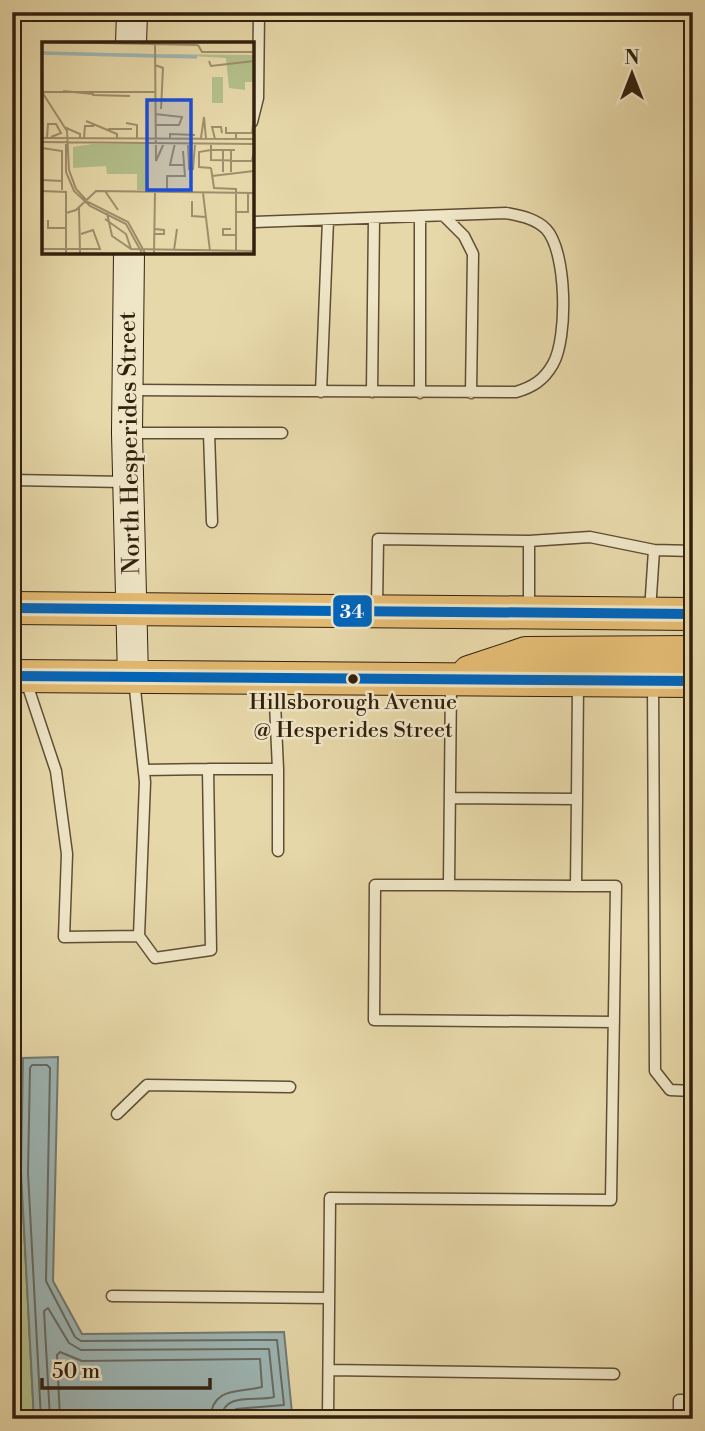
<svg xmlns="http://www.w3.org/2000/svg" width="705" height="1431" viewBox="0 0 705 1431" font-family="'Libre Bodoni',serif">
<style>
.green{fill:#b3bf8a;stroke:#72704c;stroke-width:2}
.water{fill:#9db6b5;stroke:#727a72;stroke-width:2}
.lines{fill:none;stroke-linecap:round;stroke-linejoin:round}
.shore{stroke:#686b62;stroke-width:2}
.lane-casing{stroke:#5f4e35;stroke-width:13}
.secondary-casing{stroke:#32200e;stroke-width:32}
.primary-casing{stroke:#32200e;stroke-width:34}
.lane{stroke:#efe6c7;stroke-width:10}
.secondary{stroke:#efe6c7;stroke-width:30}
.primary{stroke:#e4bc74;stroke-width:32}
.bus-1-casing{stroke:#efe6c7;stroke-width:16}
.bus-1{stroke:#0065bd;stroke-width:10}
.bus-dot{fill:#32200e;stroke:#efe6c7;stroke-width:2.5}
.labels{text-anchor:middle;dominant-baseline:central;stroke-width:5;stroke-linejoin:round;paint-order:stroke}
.bus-label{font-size:22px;fill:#32200e;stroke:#efe6c7}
.street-label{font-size:24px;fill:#32200e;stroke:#efe6c7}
.inset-river{fill:none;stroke:#9db6b5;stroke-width:3.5}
.inset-road{fill:none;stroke:#9f8e6b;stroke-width:2}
.view{fill:#1d4ed8;fill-opacity:0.15;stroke:#1d4ed8;stroke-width:3.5}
.inset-edge{fill:none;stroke:#32200e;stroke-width:3.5}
.line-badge{stroke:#efe6c7;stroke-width:2.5}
.badge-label{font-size:19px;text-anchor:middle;font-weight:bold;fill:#fff}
</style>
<rect width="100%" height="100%" fill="#e7d8a9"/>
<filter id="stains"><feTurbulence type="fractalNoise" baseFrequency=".00286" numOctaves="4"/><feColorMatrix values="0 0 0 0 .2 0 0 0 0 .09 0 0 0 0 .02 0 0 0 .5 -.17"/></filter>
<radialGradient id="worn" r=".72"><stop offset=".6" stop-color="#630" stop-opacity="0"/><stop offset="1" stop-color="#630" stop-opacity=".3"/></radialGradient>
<!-- green -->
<path class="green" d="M21,1171L34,1419H12V1176Z"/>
<!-- water -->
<path class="water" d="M58,1057L53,1281L82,1334L284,1332L292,1413L34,1419L21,1171L23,1058Z"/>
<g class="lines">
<!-- shore -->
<path class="shore" d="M41,1419L28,1173L30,1068L32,1065H47L50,1068L46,1281L75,1337L81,1341L277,1340L284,1405L236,1409L230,1419
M50,1419L44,1311L48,1308L69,1343L81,1350L269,1349L274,1397C256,1402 223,1391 221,1419
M60,1419L57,1355L60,1352L82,1361L260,1359L262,1387C240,1393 212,1386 210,1419"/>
<!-- lane casing -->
<g class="lane-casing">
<path id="lane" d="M252,122L258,98L259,12
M420,216V393
M444,216L464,236L473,254L471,393
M130,390L516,392C533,387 544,380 553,364C568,338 567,251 546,229C535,218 520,216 506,213L252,222
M321,392L328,220
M372,392L374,218
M130,433H282
M209,433L212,522
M12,480L125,482
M529,541V610
M377,608L378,539L529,541L590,537L654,550L693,551
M650,611L654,550
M25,678L56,771L67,854L64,937L139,936
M134,680L145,782L139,936L155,958L211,950L208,769H278L274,681
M451,682L449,885H375L374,1020L614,1022
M653,683L655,1071L670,1090L693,1091
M144,770L208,769
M451,798L577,799L578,683
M278,851V769
M449,885L576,886
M117,1114L147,1085L290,1087
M112,1296L329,1298
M329,1370L614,1374
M328,1419L330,1198L611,1200L616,886H576L577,799
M679,1419V1400H693"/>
</g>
<!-- secondary casing -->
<g class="secondary-casing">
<path id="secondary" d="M131,44L132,12
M129,252L127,433L133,677"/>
</g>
<!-- primary casing -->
<g class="primary-casing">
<path id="primary" d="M12,608L693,614
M469,672L526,653L693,652
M12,676L693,681"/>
</g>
<!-- lane -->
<use href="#lane" class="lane"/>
<!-- secondary -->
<use href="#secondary" class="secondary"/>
<!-- primary -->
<use href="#primary" class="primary"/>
<!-- bus-1 casing -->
<g class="bus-1-casing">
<path id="bus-1" d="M12,608L693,614
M12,676L693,681"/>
</g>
<!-- bus-1 -->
<use href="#bus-1" class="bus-1"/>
</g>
<!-- markers -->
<circle class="bus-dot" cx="353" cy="679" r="6"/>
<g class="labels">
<!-- bus labels -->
<g class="bus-label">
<text x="353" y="702">Hillsborough Avenue<tspan x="353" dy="28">@ Hesperides Street</tspan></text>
</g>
<!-- street labels -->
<g class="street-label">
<text transform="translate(130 443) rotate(-91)">North Hesperides Street</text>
</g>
</g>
<!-- overview -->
<g transform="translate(42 42)">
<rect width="212" height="212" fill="#e7d8a9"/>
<path d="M0,10L112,12V15L0,12ZM114,12L212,13V40H203V48L187,46L184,16ZM170,35H181V61H170ZM50,102H105L107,148H95V132H65L64,124L31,126V105Z" fill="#b3bf8a"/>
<path class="inset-river" d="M0,11L155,15"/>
<path class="inset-road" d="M10,0L156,3M113,3L114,119L122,101M156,3L160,10H212M167,19L169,24L212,19M113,23L121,26L119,67M21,49L51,52M50,49L51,53L88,54M0,50L25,89L27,128L34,147L46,160L86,180L103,211M0,50H113M44,79L75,92V96M84,81L95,83V97M113,83H137L140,75L113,72M22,85L38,92V96M184,85V91H194V97M66,87H90M194,91H210L212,75M0,96L212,97M5,96L6,82H14L19,91L9,95M42,96L43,84H52M159,96L162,75L164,97M128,97V92L153,93M173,97L170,85H179L180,91M0,100L212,102M133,101L128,123H143M146,101L147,127H151L153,102M24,102V130L32,149L48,164L84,182L100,211M0,106L20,109V139M193,108H169V118L210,119L212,109M169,126L172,146L194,147V209M169,126L157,125V110L169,108V101M181,130V108M189,130V108M170,134L212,129M0,138L20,139V148M0,149L24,150V211M63,149L76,168M125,149V134H143L141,109M161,151L168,209M150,159V174L164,175M37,166L38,211M194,170H206V151M24,171L34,168L54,149L212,151M65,171L70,194L89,207L212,209M63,177L84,192L89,207M6,178V186H24M189,187H181V193H194M113,192H122V188L113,187M0,207H58L51,188L39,192M132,208L135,187M112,211L113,150"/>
<path class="view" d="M105,58H149V148H105Z"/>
<rect width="212" height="212" class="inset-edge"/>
</g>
<rect class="line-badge" x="332" y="594" width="41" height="34" rx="7" fill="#0065bd"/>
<g class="badge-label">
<text x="352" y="618">34</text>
</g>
<!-- margin -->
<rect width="705" height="1431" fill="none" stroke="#e7d8a9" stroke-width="42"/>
<rect x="14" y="14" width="677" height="1403" fill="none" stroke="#32200e" stroke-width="3.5"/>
<rect x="21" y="21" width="663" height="1389" fill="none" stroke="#32200e" stroke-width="2"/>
<!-- north arrow -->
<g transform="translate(632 74)" stroke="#efe6c7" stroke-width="5" paint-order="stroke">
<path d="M0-5L12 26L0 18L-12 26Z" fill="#32200e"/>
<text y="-10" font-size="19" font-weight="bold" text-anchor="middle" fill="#32200e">N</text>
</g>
<!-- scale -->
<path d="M42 1378v10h168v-10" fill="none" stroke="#32200e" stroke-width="3.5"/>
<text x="52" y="1378" font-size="21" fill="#32200e" stroke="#efe6c7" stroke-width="5" paint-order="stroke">50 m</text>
<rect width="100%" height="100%" filter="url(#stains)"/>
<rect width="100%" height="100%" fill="url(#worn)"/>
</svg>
